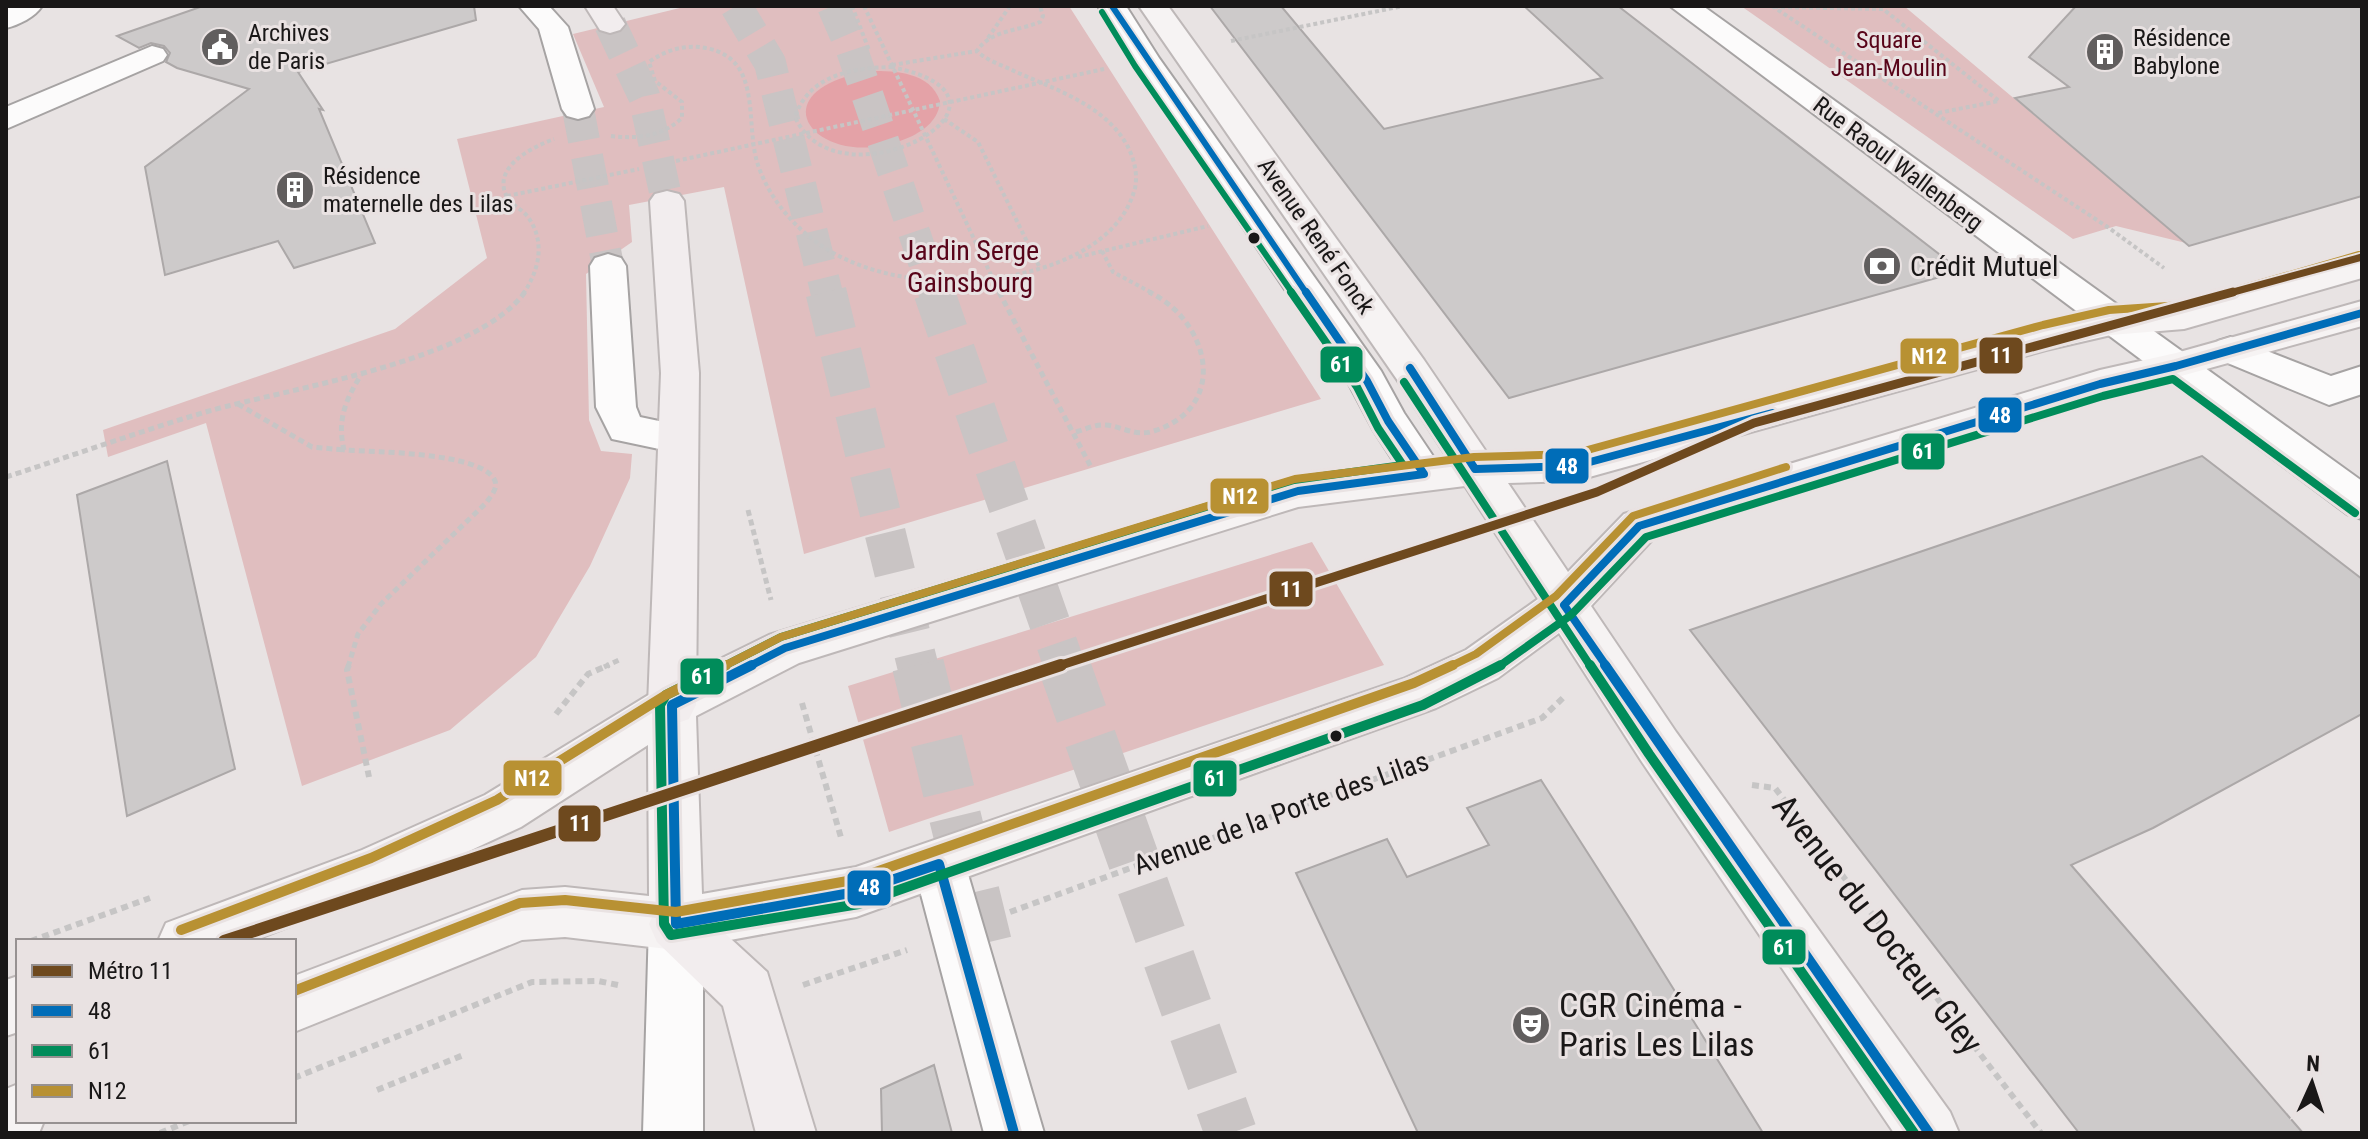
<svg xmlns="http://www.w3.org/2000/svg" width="2368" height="1139" viewBox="0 0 2368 1139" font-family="'Roboto Condensed',sans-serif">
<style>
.green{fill:#e0bebf}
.water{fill:#e4a2a7}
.building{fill:#cdcaca;stroke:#aca8a8;stroke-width:2}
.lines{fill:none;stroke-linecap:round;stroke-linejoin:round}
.minor-tunnel{stroke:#c9c4c4;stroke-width:32;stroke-dasharray:32 16;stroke-linecap:butt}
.highway-tunnel-far2{stroke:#c9c4c4;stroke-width:32;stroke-dasharray:32 16;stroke-linecap:butt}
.highway-tunnel-far1{stroke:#c9c4c4;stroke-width:41;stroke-dasharray:41 21;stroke-linecap:butt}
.highway-tunnel{stroke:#c9c4c4;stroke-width:52;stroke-dasharray:52 26;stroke-linecap:butt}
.minor-casing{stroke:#a6a3a3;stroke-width:4}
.major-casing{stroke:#beb8b8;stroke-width:4}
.highway-casing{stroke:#beb8b8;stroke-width:4}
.path-far2{stroke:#c6c5c5;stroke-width:4;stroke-dasharray:4 3;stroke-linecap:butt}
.path-far1{stroke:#c6c5c5;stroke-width:5;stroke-dasharray:6 4;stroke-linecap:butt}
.path{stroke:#c6c5c5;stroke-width:6;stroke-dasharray:7 5;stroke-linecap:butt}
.minor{fill:#fcfbfb;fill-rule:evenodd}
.major{fill:#f6f3f3;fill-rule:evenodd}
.highway{fill:#f2edee;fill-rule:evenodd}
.bus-1-far2-casing{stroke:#e9e2e2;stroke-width:10}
.bus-1-far1-casing{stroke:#e9e2e2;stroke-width:14}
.bus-1-casing{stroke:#e9e2e2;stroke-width:16}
.bus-2-far2-casing{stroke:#e9e2e2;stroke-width:10}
.bus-2-far1-casing{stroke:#e9e2e2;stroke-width:14}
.bus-2-casing{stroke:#e9e2e2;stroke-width:16}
.bus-3-far2-casing{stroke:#e9e2e2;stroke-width:10}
.bus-3-far1-casing{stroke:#e9e2e2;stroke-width:14}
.bus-3-casing{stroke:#e9e2e2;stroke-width:16}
.bus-1-far2{stroke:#006db8;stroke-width:6}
.bus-1-far1{stroke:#006db8;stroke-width:8}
.bus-1{stroke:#006db8;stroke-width:10}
.bus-2-far2{stroke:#008c5a;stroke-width:6}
.bus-2-far1{stroke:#008c5a;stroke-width:8}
.bus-2{stroke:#008c5a;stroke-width:10}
.bus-3-far2{stroke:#b89133;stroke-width:6}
.bus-3-far1{stroke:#b89133;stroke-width:8}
.bus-3{stroke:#b89133;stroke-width:10}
.metro-1-far2-casing{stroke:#e9e2e2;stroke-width:11}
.metro-1-far1-casing{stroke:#e9e2e2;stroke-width:15}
.metro-1-casing{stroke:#e9e2e2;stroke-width:18}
.metro-1-far2{stroke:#6e491e;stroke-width:7}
.metro-1-far1{stroke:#6e491e;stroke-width:9}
.metro-1{stroke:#6e491e;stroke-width:12}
.bus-dot{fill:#191717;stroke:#e9e2e2;stroke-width:3}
.labels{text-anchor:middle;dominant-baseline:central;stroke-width:6;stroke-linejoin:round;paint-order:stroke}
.far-poi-label{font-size:24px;fill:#191717;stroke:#e9e2e2;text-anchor:start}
.far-park-label{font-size:24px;fill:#580419;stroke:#e9e2e2}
.far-street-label{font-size:24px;fill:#191717;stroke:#e9e2e2}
.park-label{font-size:28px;fill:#580419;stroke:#e9e2e2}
.poi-label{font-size:28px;fill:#191717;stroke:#e9e2e2;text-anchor:start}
.street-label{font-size:28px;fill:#191717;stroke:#e9e2e2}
.near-street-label{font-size:34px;fill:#191717;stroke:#e9e2e2}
.near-poi-label{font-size:34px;fill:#191717;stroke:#e9e2e2;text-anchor:start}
.line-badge{stroke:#e9e2e2;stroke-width:3}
.badge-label{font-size:22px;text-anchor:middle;font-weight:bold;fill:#fff}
</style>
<rect width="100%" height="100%" fill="#e8e3e3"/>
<!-- green -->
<path class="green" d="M688,6H1069L1321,399L804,554L724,187L629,205L632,242L586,274L589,420L601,451L632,454L630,478L590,566L536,657L450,730L302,786L206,423L108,457L103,430L395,329L487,258L457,139L604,107L573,34Z
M1741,6H1904L2186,243L2116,226L2073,239Z
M1312,542L1384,665L889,832L848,686Z"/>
<!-- water -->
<path class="water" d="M870,71C896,71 930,72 940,101C939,119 925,130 910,137C822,177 748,92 870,71Z"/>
<!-- building -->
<path class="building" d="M203,6H474L476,20L298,72L323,110L319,109L375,243L294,268L278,241L165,275L145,167L249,89L177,68L166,62L170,53L164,46L151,43L139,48L117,36Z
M1210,6H1281L1384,129L1602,78L1524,6H1618L1961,271L1509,398Z
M2076,6H2362V196L2189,246L2015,98L2069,87L2029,57Z
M2202,456L2362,579V714L2153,828L2071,865L2303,1133H2079L1690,630Z
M167,461L235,769L127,816L77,495Z
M1541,780L1630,919L1763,1133H1418L1296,873L1387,839L1407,877L1489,845L1467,808Z
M934,1065L952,1133H882L881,1089Z"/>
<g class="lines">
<!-- minor-tunnel -->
<path class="minor-tunnel" d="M578,109L608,266"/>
<!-- highway-tunnel-far2 -->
<path class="highway-tunnel-far2" d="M736,6L770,63L827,294
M833,6L852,50L935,294
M610,24L644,96L667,201"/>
<!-- highway-tunnel-far1 -->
<path class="highway-tunnel-far1" d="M826,292L918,667
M934,292L1065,667"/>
<!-- highway-tunnel -->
<path class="highway-tunnel" d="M918,665L989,956
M1064,665L1231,1133"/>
<!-- minor casing -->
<g class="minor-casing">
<path id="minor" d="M42,6C35,17 19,25 6,28V7Z
M519,6H549L568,27L594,109L589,116L578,119L567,116L562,109L539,29Z
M1098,6H1126L1159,58L1381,371L1404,413L1445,474L1439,485L1424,489L1409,485L1374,431L1350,386L1130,59Z
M1670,6H1703L2362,481V519L2347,514Z
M152,46L163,49L167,55L163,61L6,129V107Z
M608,254L621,258L626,266L636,407L640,417L692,428L698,438L692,448L678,453L612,439L596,407L590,266L595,258Z
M2231,337L2331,376L2362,366V394L2329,405L2218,359L2212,350L2218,341Z
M939,840L957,847L965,864L1044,1133H984L913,864L921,847Z
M676,898L695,906L703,924V1133H643L649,924L657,906Z"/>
</g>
<!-- major casing -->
<g class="major-casing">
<path id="major" d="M1139,6H1168L1424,360L1487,453L1575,451L2046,324L2111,309L2184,305L2362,254V278L2184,329L2111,335L2046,350L1575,481L1508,483L1568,572L1624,514L2100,370L2176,353L2362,301V326L2105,397L1654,538L1591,606L1676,732L1950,1112L1959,1133H1894L1642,762L1559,633L1498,678L1436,708L856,917L676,950L565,937L522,940L294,1032V976L522,890L565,887L649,896L648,745L521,827L394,886L252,941H158L166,923L362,850L485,795L655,691L769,635L1298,475L1447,457L1396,378ZM1465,486L1538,599L1466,650L1403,679L856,867L702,894L696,716L799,663L1298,507Z
M18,976V1032L6,1036V980Z
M18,1084V1121H44L39,1133H6V1089Z"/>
</g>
<!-- highway casing -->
<g class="highway-casing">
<path id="highway" d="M585,6H613L625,24L620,30L610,33L600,30Z
M667,191L679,194L684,201L699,373L696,705L689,719L672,725L655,719L648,705L661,373L650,201L655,194Z
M676,898L695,906L767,972L816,1133H756L723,1006L657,942L649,924L657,906Z"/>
</g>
<!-- path-far2 -->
<path class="path-far2" d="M852,6L869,50
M864,6L1000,294
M1772,6L2109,228L2164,268
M1774,7L1883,9L1999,101L1938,113
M988,38L1010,6
M1231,41L1403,6
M892,65L977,51
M891,67C1051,98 838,213 795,117C809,75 852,68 891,67Z
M944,119L978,142L1040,268
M611,136C638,139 661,137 682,118V102L655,81L649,62C666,50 685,44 706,48C764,59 744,124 758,165C768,194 787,219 811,238C841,262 879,274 917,279C986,289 1115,268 1135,188C1138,174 1134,159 1128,147C1106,105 1054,89 1014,71C1002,65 987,61 977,51C990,30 1019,31 1040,22L1043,16L1040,6
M676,161L1104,69
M507,196L639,169
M1102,251L1113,272L1154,294
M1078,257L1208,226
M523,294C539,271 546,242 528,217C522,209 511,205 506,195C493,166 533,147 554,139"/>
<!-- path-far1 -->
<path class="path-far1" d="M999,292L1091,467
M238,404L312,447L344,450
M1076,432C1086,429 1096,424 1106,425C1124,427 1135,437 1154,431C1230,407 1210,321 1149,292
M6,477C74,455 141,431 209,411C290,388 475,361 525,292
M748,510L771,600
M348,667L358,634L381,604L486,503C490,497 498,489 495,481C484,452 372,452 344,450C337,420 345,401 361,375
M604,667L619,660"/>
<!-- path -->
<path class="path" d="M349,665L347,670L369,777
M802,703L842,841
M556,714L588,674L609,665
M1752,785L1775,788L2041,1133
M1010,912L1542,718L1565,696
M31,941L150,898
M803,985L907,950
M294,1078L532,982L598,981L618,985
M377,1090L466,1054
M160,1133L189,1121"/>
<!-- minor -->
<use href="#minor" class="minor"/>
<!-- major -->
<use href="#major" class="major"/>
<!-- highway -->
<use href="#highway" class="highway"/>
<!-- bus-1-far2 casing -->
<g class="bus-1-far2-casing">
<path id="bus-1-far2" d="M1112,6L1307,294"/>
</g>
<!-- bus-1-far1 casing -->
<g class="bus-1-far1-casing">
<path id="bus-1-far1" d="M1410,368L1475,469L1575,466L1772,413
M748,667L785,648L1298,491L1424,474L1388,421L1367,381L1306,292
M1607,667L1564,605L1639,526L2100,384L2176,366L2362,313"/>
</g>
<!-- bus-1 casing -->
<g class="bus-1-casing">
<path id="bus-1" d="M752,665L672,705L676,924L856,892L939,864L1014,1133
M1605,665L1929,1133"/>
</g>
<!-- bus-2-far2 casing -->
<g class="bus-2-far2-casing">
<path id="bus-2-far2" d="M1102,12L1135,66L1293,294"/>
</g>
<!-- bus-2-far1 casing -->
<g class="bus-2-far1-casing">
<path id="bus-2-far1" d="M1404,382L1591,667
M722,667L781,637L1294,480L1403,465L1378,428L1357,387L1291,292
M1498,667L1571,615L1646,537L2103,396L2173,379L2355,513"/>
</g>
<!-- bus-2 casing -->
<g class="bus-2-casing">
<path id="bus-2" d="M726,665L666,695L660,705L664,924L671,935L859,904L1423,705L1501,665
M1590,665L1649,754L1914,1133"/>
</g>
<!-- bus-3-far2 casing -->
<g class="bus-3-far2-casing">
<path id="bus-3-far2" d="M2220,294L2359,254"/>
</g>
<!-- bus-3-far1 casing -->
<g class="bus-3-far1-casing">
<path id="bus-3-far1" d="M722,667L781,637L1295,479L1474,457L1573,454L2043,325L2109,310L2182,305L2227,292
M1449,667L1476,654L1556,596L1633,516L1786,467"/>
</g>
<!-- bus-3 casing -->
<g class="bus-3-casing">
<path id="bus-3" d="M181,930L371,858L497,800L666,695L726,665
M294,991L520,903L565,900L676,912L853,880L1414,683L1453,665"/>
</g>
<!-- bus-1-far2 -->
<use href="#bus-1-far2" class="bus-1-far2"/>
<!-- bus-1-far1 -->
<use href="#bus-1-far1" class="bus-1-far1"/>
<!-- bus-1 -->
<use href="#bus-1" class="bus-1"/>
<!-- bus-2-far2 -->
<use href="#bus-2-far2" class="bus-2-far2"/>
<!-- bus-2-far1 -->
<use href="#bus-2-far1" class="bus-2-far1"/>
<!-- bus-2 -->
<use href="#bus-2" class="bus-2"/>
<!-- bus-3-far2 -->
<use href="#bus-3-far2" class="bus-3-far2"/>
<!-- bus-3-far1 -->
<use href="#bus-3-far1" class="bus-3-far1"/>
<!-- bus-3 -->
<use href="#bus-3" class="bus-3"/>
<!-- metro-1-far2 casing -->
<g class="metro-1-far2-casing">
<path id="metro-1-far2" d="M2226,294L2362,257"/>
</g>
<!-- metro-1-far1 casing -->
<g class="metro-1-far1-casing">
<path id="metro-1-far1" d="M1055,667L1597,492L1754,423L2233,292"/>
</g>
<!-- metro-1 casing -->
<g class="metro-1-casing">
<path id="metro-1" d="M224,941L1061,665"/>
</g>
<!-- metro-1-far2 -->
<use href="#metro-1-far2" class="metro-1-far2"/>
<!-- metro-1-far1 -->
<use href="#metro-1-far1" class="metro-1-far1"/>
<!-- metro-1 -->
<use href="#metro-1" class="metro-1"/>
</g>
<!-- icons -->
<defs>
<g id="civic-disc" transform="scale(2)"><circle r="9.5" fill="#615e5e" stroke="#e9e2e2"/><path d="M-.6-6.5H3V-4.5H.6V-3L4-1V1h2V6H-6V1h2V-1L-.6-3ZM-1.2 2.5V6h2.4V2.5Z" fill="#fff"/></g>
<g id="building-disc" transform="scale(2)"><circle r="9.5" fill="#615e5e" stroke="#e9e2e2"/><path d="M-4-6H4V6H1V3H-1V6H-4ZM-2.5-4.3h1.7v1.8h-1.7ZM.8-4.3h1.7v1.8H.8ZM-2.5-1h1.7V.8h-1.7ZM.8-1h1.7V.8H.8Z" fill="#fff"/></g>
<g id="bank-disc" transform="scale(2)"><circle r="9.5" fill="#615e5e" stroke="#e9e2e2"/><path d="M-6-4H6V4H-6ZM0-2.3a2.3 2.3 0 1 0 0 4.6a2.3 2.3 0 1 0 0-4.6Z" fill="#fff"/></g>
<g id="theatre-disc" transform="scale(2)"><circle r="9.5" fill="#615e5e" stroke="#e9e2e2"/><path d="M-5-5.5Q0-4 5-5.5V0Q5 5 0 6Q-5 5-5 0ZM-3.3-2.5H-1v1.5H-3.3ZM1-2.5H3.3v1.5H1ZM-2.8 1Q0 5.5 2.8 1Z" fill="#fff"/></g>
</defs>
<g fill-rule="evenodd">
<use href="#civic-disc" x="220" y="47"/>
<use href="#building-disc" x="2105" y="52"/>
<use href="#building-disc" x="295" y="190"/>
<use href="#bank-disc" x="1882" y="266"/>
<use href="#theatre-disc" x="1531" y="1025"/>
</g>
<!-- markers -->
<g class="bus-dot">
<circle cx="1254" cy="238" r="7"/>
<circle cx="1336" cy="736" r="7"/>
</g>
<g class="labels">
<!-- far-poi labels -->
<g class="far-poi-label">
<text x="248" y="33">Archives<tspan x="248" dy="28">de Paris</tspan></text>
<text x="2133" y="38">Résidence<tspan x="2133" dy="28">Babylone</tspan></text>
<text x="323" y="176">Résidence<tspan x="323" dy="28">maternelle des Lilas</tspan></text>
</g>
<!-- far-park labels -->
<g class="far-park-label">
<text x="1889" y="40">Square<tspan x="1889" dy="28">Jean-Moulin</tspan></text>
</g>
<!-- far-street labels -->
<g class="far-street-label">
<text transform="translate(1898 164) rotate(37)">Rue Raoul Wallenberg</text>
<text transform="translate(1316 236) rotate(55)">Avenue René Fonck</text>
</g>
<!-- park labels -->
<g class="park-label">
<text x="970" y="250">Jardin Serge<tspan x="970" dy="32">Gainsbourg</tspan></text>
</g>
<!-- poi labels -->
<g class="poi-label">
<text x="1910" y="266">Crédit Mutuel</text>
</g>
<!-- street labels -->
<g class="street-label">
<text transform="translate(1281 813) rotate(-20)">Avenue de la Porte des Lilas</text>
</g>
<!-- near-street labels -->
<g class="near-street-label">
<text transform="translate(1878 924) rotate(52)">Avenue du Docteur Gley</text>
</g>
<!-- near-poi labels -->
<g class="near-poi-label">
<text x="1559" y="1005">CGR Cinéma -<tspan x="1559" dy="39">Paris Les Lilas</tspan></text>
</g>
</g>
<g class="line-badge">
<rect x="1978" y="336" width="46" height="39" rx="8" fill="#6e491e"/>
<rect x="1899" y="337" width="61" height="38" rx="8" fill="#b89133"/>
<rect x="1319" y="345" width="45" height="39" rx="8" fill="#008c5a"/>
<rect x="1977" y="396" width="46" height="38" rx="8" fill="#006db8"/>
<rect x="1900" y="432" width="46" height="39" rx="8" fill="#008c5a"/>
<rect x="1544" y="447" width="46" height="38" rx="8" fill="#006db8"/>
<rect x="1209" y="477" width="61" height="38" rx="8" fill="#b89133"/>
<rect x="1268" y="570" width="46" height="38" rx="8" fill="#6e491e"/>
<rect x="679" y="657" width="46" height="39" rx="8" fill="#008c5a"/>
<rect x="502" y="759" width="61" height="38" rx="8" fill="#b89133"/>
<rect x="1192" y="759" width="46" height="39" rx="8" fill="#008c5a"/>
<rect x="557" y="804" width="45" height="39" rx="8" fill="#6e491e"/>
<rect x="846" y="869" width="46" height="38" rx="8" fill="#006db8"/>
<rect x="1761" y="928" width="46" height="38" rx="8" fill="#008c5a"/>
</g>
<g class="badge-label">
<text x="2001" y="363">11</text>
<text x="1929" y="364">N12</text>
<text x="1341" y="372">61</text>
<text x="2000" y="423">48</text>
<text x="1923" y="459">61</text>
<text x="1567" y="474">48</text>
<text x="1240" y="504">N12</text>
<text x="1291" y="597">11</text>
<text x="702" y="684">61</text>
<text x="532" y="786">N12</text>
<text x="1215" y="786">61</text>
<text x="580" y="831">11</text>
<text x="869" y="895">48</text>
<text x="1784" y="955">61</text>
</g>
<!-- border -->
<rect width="2368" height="1139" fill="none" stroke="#191717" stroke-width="16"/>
<!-- legend -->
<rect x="16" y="939" width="280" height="184" fill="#e9e2e2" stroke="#969191" stroke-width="2"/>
<rect x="32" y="965" width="40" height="12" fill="#6e491e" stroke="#969191" stroke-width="2"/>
<text x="88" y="979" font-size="24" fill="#191717">Métro 11</text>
<rect x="32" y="1005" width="40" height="12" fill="#006db8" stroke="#969191" stroke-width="2"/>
<text x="88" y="1019" font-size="24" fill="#191717">48</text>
<rect x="32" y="1045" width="40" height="12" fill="#008c5a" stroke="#969191" stroke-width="2"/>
<text x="88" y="1059" font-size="24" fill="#191717">61</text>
<rect x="32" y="1085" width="40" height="12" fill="#b89133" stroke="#969191" stroke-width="2"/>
<text x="88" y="1099" font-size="24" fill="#191717">N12</text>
<!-- north arrow -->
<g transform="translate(2312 1083) rotate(3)" stroke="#e9e2e2" stroke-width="6" paint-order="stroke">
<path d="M0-6L14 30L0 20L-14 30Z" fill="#191717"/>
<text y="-12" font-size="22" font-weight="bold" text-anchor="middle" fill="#191717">N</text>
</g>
</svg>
